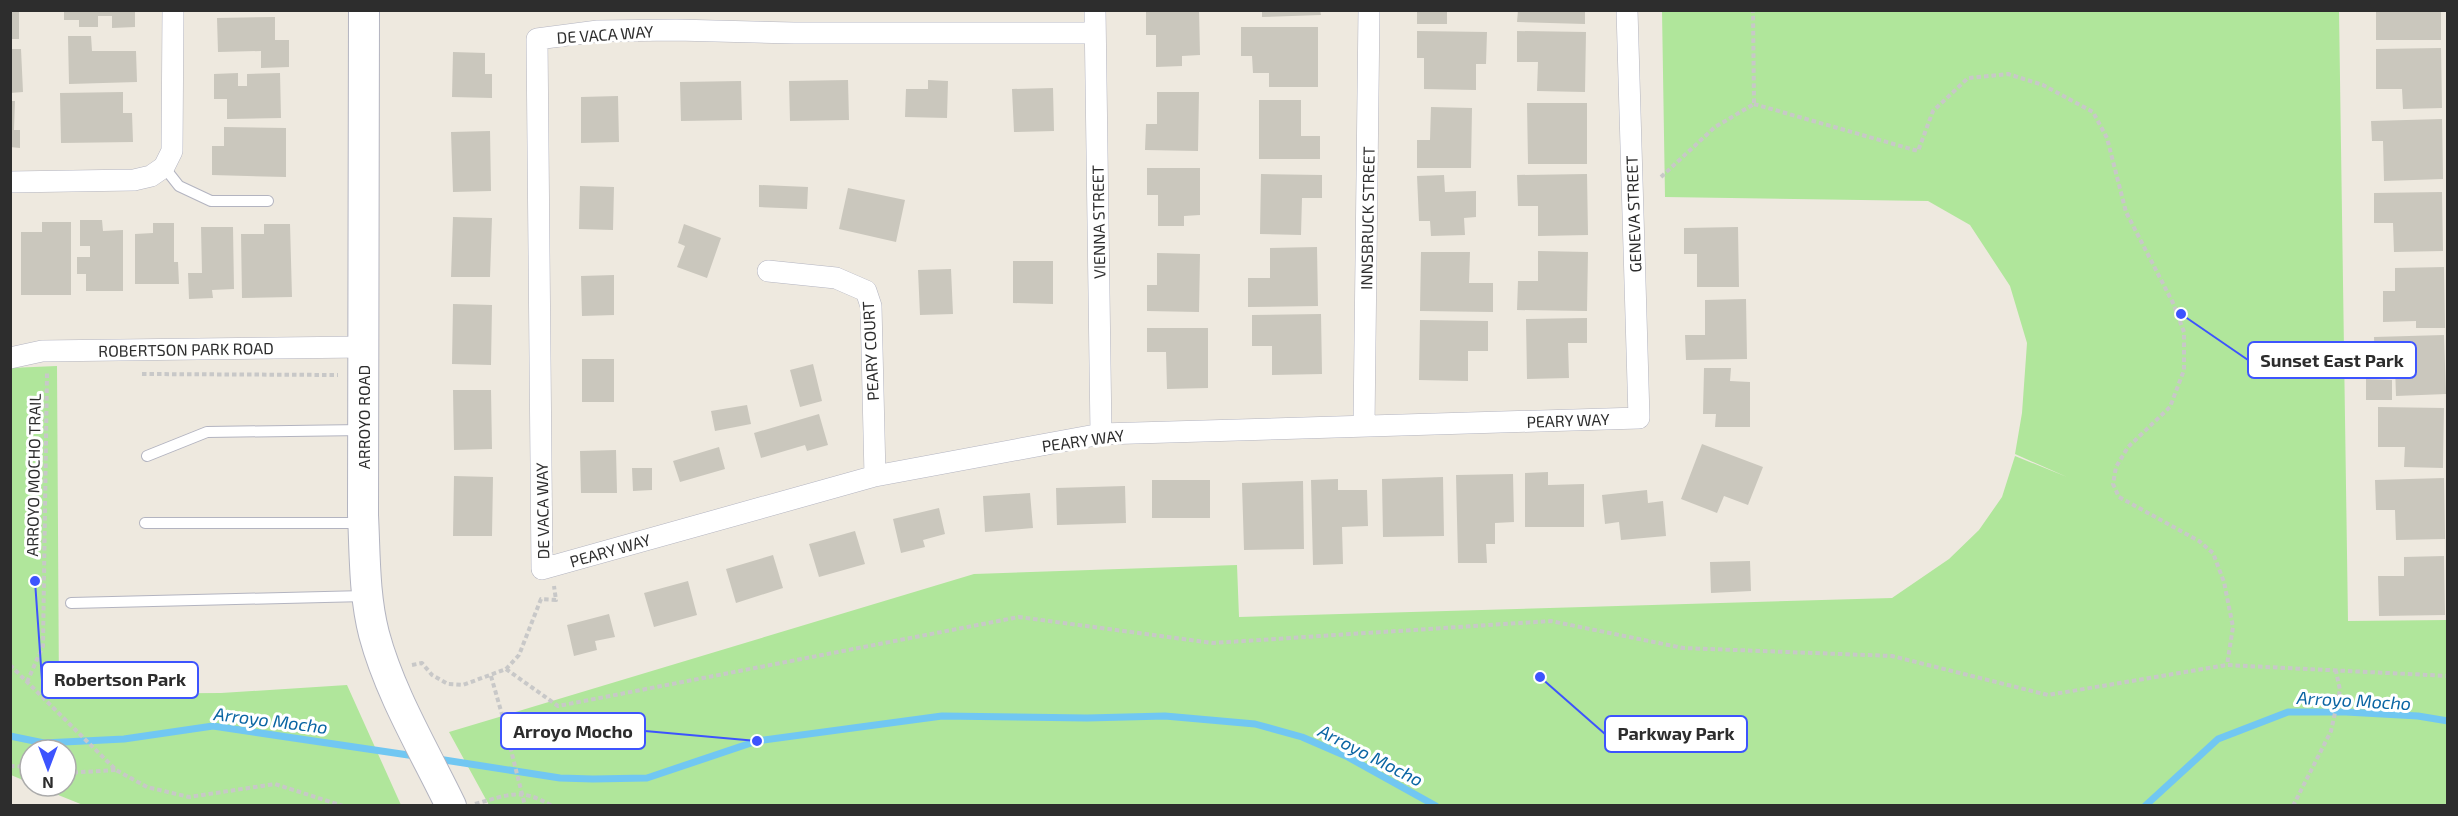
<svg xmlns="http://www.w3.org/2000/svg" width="2458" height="816" viewBox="0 0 2458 816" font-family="'Exo 2',sans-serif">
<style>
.green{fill:#b0e69b}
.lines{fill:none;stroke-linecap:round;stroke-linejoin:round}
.stream{stroke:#71c7f2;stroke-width:7}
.building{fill:#cac7bd}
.lane-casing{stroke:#b3b4c0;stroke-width:12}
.street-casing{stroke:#b3b4c0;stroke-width:22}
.secondary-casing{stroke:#b3b4c0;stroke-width:32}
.path{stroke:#c8c8c8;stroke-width:4;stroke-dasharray:4.5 3;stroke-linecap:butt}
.lane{stroke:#fff;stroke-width:10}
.street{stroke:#fff;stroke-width:21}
.secondary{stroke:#fff;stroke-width:30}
.path-bridge{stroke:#c8c8c8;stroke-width:4;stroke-dasharray:4.5 3;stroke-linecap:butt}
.labels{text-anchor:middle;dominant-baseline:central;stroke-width:6;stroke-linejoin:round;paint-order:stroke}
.street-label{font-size:16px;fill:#2d2d2d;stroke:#fff}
.water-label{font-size:18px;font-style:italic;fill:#0a65a3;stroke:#fff}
.leader{fill:none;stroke:#3d54fe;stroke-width:2}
.callout-dot{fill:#3d54fe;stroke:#fff;stroke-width:2}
.callout{fill:#fff;stroke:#3d54fe;stroke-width:2}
.callout-label{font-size:18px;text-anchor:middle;font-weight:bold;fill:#2d2d2d}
</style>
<rect width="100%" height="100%" fill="#eee9df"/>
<!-- green -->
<path class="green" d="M1662,11H2339L2348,621L2447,620V805H489L449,732L974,574L1237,565L1239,617L1892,598L1949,559L1979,530L2002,497L2015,456L2067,477L2015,454L2022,413L2027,343L2010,286L1970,225L1928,201L1665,197Z
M57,366L59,694L221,693L347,685L401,805H83L36,786H66V750H30V783L11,775L10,368Z"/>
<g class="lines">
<!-- stream -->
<path class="stream" d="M10,736L44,743L124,739L213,726L415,756
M438,759L560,778L593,779L647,778L757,741L942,716L1087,718L1165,716L1255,724L1302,737L1346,756L1436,806
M2145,806L2218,739L2288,712H2346L2418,716L2448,721"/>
</g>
<!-- building -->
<path class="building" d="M10,10H19V39H10Z
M64,10H135V27L112,28V16H98V27H79V20H64Z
M1146,10H1199L1200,55L1182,56V66L1156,67V35H1146Z
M1262,10H1320L1321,15L1262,17Z
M1417,10H1447V24H1417Z
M1518,10H1585V24L1517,22Z
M2376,10H2441V40H2376Z
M275,17V40H289V67L261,68V51L218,52L217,18Z
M1241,27H1318V87H1269V73H1253L1252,56H1241Z
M1417,31L1487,32L1486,64H1476V90L1424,89V58H1417Z
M1517,31L1586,32L1585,92L1537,91L1538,62H1517Z
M68,36H91L92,51H136L137,82L69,84Z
M2441,48L2442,108L2403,109L2402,89H2376V49Z
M10,49H21L23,92L10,93Z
M453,52L485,53V74H492V98L452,97Z
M238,73V86H247V74L280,73L281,118L227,119V99H214V74Z
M848,80L849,120L790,121L789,81Z
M928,80L948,81L947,118L905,117L906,89H928Z
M741,81L742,120L681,121L680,82Z
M1053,88L1054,131L1014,132L1012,89Z
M123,92V113H132L133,142L61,143L60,93Z
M1157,92H1199L1198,151L1145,150L1146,124H1157Z
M618,96L619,142L581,143V97Z
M1259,100H1301V136H1320V159H1259Z
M10,101H15L14,130H20V148L10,147Z
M1527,103H1587V164H1528Z
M1431,107L1472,108L1471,168H1417V140H1430Z
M2442,119L2443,179L2384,181L2383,141H2372L2371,121Z
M224,127L286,128V177L212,175V146H224Z
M490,131L491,191L453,192L451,132Z
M1147,168H1200V215L1184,216V226H1158V195H1147Z
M1261,174L1322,175V198H1302L1301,235L1260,234Z
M1587,174L1588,235L1538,236V206H1518L1517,175Z
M1444,175L1445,192L1476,191V217L1464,218L1465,235L1431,236L1430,221H1419L1417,176Z
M759,185L808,187L807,209L759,207Z
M580,186L614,187L613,230L579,229Z
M848,188L905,200L896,242L839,229Z
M2442,192L2443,251L2394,252L2393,223H2374V193Z
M453,217L492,218L490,277H451Z
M80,220H102L103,231L123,230V291H86V274H77V257H90V246H80Z
M42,222H71V295H21V232H42Z
M153,223H174V262H178L179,284H135V234L153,233Z
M264,224H290L292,297L242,298L241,234H264Z
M684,224L721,238L707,278L677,267L685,246L678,243Z
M201,227H233L234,289L212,290L213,298L189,299L188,273H202Z
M1738,227L1739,287H1697V254H1684V228Z
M1317,247L1318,306L1248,307V278H1270V248Z
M1538,251L1588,252L1587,311L1517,310L1518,281H1538Z
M1421,252H1470L1469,283H1493V312L1420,311Z
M1157,253L1200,254L1199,312L1147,311V285H1157Z
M1013,261H1053V304L1013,303Z
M2444,267L2445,328H2416V321L2383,322V291H2395V268Z
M951,269L953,314L920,315L918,270Z
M614,275V315L582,316L581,276Z
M1746,299L1747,359L1686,360L1685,335H1705V300Z
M453,304L492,305L491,365L452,364Z
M1321,314L1322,374L1272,375V346H1252V315Z
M1587,318V343H1568L1569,378L1527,379L1526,319Z
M1420,320L1488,321V351H1468V381L1419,380Z
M1147,328H1208V388L1167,389L1166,352H1147Z
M2444,335L2446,394L2396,396L2395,366H2375L2374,337Z
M582,359H614V402H582Z
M813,364L822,401L800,407L790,370Z
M1704,368H1731L1730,381L1750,382V427H1715L1716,414H1703Z
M2366,379L2392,380V400H2366Z
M453,390H491L492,449L454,450Z
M747,405L751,424L715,431L711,411Z
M2378,407L2444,408L2443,468L2404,467L2405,447H2378Z
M819,414L828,445L807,451L805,445L761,458L754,433Z
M1702,444L1763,467L1748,505L1724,496L1717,513L1681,499Z
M719,447L725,469L680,482L673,461Z
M616,450L617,493H581L580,451Z
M632,468H652V490L633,491Z
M1548,472V485L1584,484V527H1525V473Z
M1513,474L1514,522L1495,523V544H1486L1487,563H1458L1456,475Z
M454,476L493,477L492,536H453Z
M1443,477L1444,536L1383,537L1382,479Z
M2444,478L2445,539L2396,540L2395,510H2376L2375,480Z
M1338,479V490H1367L1368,526L1342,527L1343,564L1313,565L1311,480Z
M1152,480H1210V518H1152Z
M1303,481L1304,549L1244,550L1242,483Z
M1125,486L1126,523L1057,525L1056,488Z
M1647,490L1648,503L1663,501L1666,536L1621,540L1619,522L1605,524L1602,495Z
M1030,493L1033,528L985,532L983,496Z
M939,508L945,534L923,540L925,547L901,553L893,519Z
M855,531L865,564L819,577L809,544Z
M773,555L783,588L736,603L726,569Z
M2444,556L2445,615L2379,616L2378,576H2404V557Z
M1750,561L1751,591L1711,593L1710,562Z
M688,581L697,615L654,627L644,593Z
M609,614L615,637L595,641L597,650L574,656L567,625Z"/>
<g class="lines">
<!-- lane casing -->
<g class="lane-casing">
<path id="lane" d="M164,167L179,186L211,201H268
M147,456L207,432L363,430
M145,523H360
M71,603L365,596"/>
</g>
<!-- street casing -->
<g class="street-casing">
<path id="street" d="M1095,10L1101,434
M1095,33H794L676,30L598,31L537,39L542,569L875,476L1101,434L1639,418L1627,10
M10,182L134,180L151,176L164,167L172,151L173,10
M768,271L836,278L866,291L871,306L875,476
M10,358L42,351L363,347
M1364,426L1369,10"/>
</g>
<!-- secondary casing -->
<g class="secondary-casing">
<path id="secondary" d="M364,10L363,515C365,554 364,595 374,634C390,694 424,750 451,806"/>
</g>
<!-- path -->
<path class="path" d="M1754,104L1918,151L1933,111L1968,78L2008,74L2043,85L2093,112L2107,138L2126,212L2173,303L2184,332V370L2170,407L2128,447L2116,467L2113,484L2119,497L2199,541L2213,553L2224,582L2233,627L2227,665
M1661,177L1715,127L1754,104L1753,10
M142,374L338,375
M10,665L116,770L147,787L189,797L275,784L343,806
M412,665L422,663L432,675L448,684L463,685L506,669L519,655L541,599L556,600L554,586
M506,669L558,706L1019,617L1213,643L1551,621L1683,648L1892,656L2048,695L2227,665L2448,676
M491,676L503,718
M27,682L43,646L47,373
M10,766L30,767
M66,773L116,770
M475,804C508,795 521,787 552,806
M2293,806L2331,731L2340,690L2336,671"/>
<!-- lane -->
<use href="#lane" class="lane"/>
<!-- street -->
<use href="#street" class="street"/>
<!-- secondary -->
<use href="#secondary" class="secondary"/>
<!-- path-bridge -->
<path class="path-bridge" d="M503,718L525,806"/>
</g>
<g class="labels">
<!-- street labels -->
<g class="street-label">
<text transform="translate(605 34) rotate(-4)">DE VACA WAY</text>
<text transform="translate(1633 214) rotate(-92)">GENEVA STREET</text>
<text transform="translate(1367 218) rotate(-89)">INNSBRUCK STREET</text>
<text transform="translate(1098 222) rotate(-91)">VIENNA STREET</text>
<text transform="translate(186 349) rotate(-1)">ROBERTSON PARK ROAD</text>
<text transform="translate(870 351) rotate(-93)">PEARY COURT</text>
<text transform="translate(363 417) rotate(-90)">ARROYO ROAD</text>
<text transform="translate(1568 420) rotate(-2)">PEARY WAY</text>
<text transform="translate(1083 440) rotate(-8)">PEARY WAY</text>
<text transform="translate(33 475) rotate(-89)">ARROYO MOCHO TRAIL</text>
<text transform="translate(542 511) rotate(-91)">DE VACA WAY</text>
<text transform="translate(610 550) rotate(-16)">PEARY WAY</text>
</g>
<!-- water labels -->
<g class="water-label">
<text transform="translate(2354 700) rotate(3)">Arroyo Mocho</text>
<text transform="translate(271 720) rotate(7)">Arroyo Mocho</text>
<text transform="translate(1371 755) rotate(27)">Arroyo Mocho</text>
</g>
</g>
<!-- callouts -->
<path class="leader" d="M2181 314L2248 360M35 581L42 680M757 741L645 731M1540 677L1605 734"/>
<g class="callout-dot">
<circle cx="2181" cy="314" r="6"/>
<circle cx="35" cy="581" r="6"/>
<circle cx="757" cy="741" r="6"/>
<circle cx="1540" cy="677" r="6"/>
</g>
<g class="callout">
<rect x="2248" y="342" width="168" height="36" rx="6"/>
<rect x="42" y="662" width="156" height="36" rx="6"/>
<rect x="501" y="713" width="144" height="36" rx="6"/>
<rect x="1605" y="716" width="142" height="36" rx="6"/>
</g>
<g class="callout-label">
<text x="2332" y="367">Sunset East Park</text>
<text x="120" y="686">Robertson Park</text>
<text x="573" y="738">Arroyo Mocho</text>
<text x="1676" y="740">Parkway Park</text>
</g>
<!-- border -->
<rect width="2458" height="816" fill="none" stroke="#2d2d2d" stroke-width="24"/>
<!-- north arrow -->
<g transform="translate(48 768) rotate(180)"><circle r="28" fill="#ffffff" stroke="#ababab" stroke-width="1.5"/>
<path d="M0-4.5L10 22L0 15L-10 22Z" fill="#3d54fe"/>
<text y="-9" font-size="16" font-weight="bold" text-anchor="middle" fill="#2d2d2d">N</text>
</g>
</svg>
